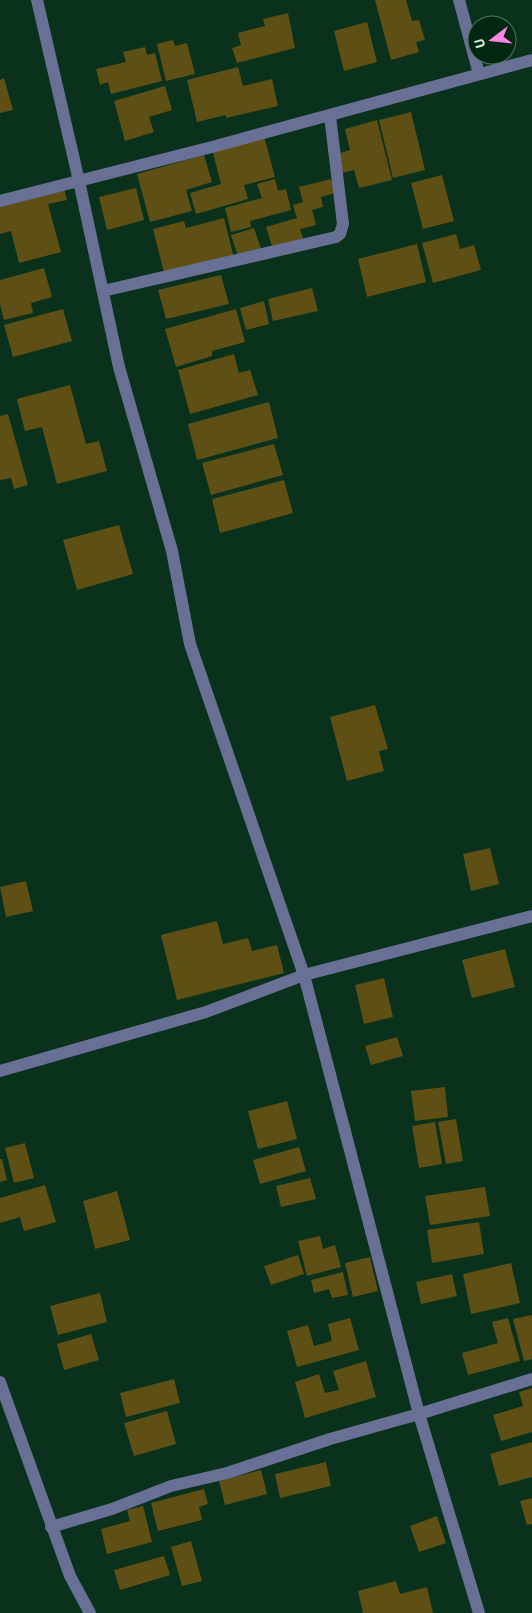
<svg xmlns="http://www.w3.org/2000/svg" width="532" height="1613" viewBox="0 0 532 1613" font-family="'Titillium Web',sans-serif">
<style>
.building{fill:#5e5014}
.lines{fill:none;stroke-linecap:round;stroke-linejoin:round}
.minor{stroke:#687096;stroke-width:12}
</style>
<rect width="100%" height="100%" fill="#0a311c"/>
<!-- building -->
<path class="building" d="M375,0H406L412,21L419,20L425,40L416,42L419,52L391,60Z
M288,13L295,48L237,63L232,48L241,45L238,33L265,26L263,19Z
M367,22L377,62L344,71L334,31Z
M173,40L175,46L187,43L195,74L166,81L157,44Z
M145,47L147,55L155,53L162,81L111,94L108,82L100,85L96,69L126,62L123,52Z
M238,67L243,86L272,79L278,106L226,118V115L197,122L187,80Z
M4,78L13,110L0,113V80Z
M165,86L172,110L149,117L154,132L125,141L114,101Z
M411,112L425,170L393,178L379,120Z
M377,120L392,180L359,188L354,170L342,173L337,154L350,150L345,129Z
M264,136L275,177L244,185L248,199L196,214L190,193L221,184L212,149Z
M204,155L212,182L186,190L192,211L150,222L137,174Z
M442,175L454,221L423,229L411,183Z
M275,179L278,191L286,189L291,210L250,221L251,227L231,232L225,208L262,198L257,184Z
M331,179L335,193L321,197L323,207L312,210L316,225L300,229L304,241L273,249L266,227L297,218L293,205L303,202L299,187Z
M64,188L67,200L48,204L61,252L19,263L11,231L0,234V204Z
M136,188L144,220L107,230L99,197Z
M224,218L234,258L165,276L153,229L184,221L186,228Z
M254,228L261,249L238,256L231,235Z
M456,234L460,249L474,245L481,270L433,283L422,243Z
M417,244L426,282L367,297L358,259Z
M44,268L52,297L31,303L33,313L4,320L0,304V280Z
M221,275L229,304L166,319L158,290Z
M312,288L318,311L273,321L268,299Z
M264,301L269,324L246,330L240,308Z
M63,309L72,341L13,357L4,325Z
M236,309L245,342L212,351V356L176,367L165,329Z
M234,354L239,373L250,370L258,395L190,414L178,370Z
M70,385L86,444L99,441L107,471L57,484L42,427L25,431L17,399Z
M269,402L278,438L197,460L188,424Z
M8,414L28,485L14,489L11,478L0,480V416Z
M274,444L283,475L211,495L202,463Z
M284,480L293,513L220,533L212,499Z
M119,525L133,574L77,590L63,540Z
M375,705L388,749L379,751L384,771L347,781L330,717Z
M490,848L499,884L471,891L463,854Z
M26,881L33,911L6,917L0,887Z
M217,921L223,944L248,938L252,951L277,945L284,973L177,1000L161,935Z
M505,949L515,987L472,998L462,960Z
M384,978L393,1017L364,1024L355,985Z
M397,1037L403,1056L371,1065L365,1046Z
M445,1087L448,1117L415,1121L411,1091Z
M287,1101L297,1139L258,1149L248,1111Z
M456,1119L463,1161L446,1164L438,1122Z
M435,1122L442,1164L419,1168L412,1126Z
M25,1143L34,1178L14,1183L5,1148Z
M299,1147L306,1171L260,1184L253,1160Z
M0,1159H2L7,1180L0,1182Z
M310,1178L316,1199L281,1207L276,1186Z
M45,1185L56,1222L24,1231L20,1217L0,1223V1198Z
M485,1187L490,1216L430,1225L425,1196Z
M117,1191L130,1240L95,1249L83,1201Z
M479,1222L484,1254L432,1263L427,1230Z
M320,1236L323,1249L335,1245L341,1267L307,1276L298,1241Z
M298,1255L304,1274L271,1285L264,1266Z
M370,1257L378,1291L353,1297L345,1263Z
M511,1263L520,1303L471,1314L463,1274Z
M343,1272L348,1295L332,1298L329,1289L314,1293L311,1280Z
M452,1274L457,1296L421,1304L416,1282Z
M100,1293L107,1322L58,1335L50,1306Z
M532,1315V1359L524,1361L513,1319Z
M350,1318L359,1350L297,1367L287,1331L308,1325L314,1346L332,1341L328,1324Z
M508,1318L520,1361L468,1375L462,1353L498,1343L492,1322Z
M91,1334L99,1360L64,1370L57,1344Z
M366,1361L376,1397L305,1418L295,1382L319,1374L325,1393L339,1390L333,1371Z
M174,1379L180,1403L126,1417L120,1393Z
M532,1388V1432L501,1441L493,1415L523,1406L519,1392Z
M167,1411L176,1444L134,1456L124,1423Z
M532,1442V1477L499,1486L490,1454Z
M326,1462L331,1486L280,1498L275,1474Z
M261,1470L267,1494L225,1505L219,1481Z
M204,1489L208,1504L199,1507L202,1520L158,1531L151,1503Z
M532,1498V1524L527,1525L520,1501Z
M143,1506L152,1542L107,1554L101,1529L130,1521L127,1510Z
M437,1516L446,1543L419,1552L410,1526Z
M191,1541L202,1581L182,1586L171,1547Z
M164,1556L170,1575L120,1590L114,1570Z
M396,1581L400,1594L427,1587L433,1613H363L358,1591Z"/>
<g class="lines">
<!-- minor -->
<path class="minor" d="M37,0L79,181L119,367L172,551L190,644L304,975L419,1414L479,1613
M459,0L479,74
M0,201L212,147L532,60
M103,291L336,237L340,234L343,224L330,116
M0,1071L206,1012L304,975L532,916
M0,1382L70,1576L90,1613
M51,1527L112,1509L171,1486L227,1473L330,1439L419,1414L532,1379"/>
</g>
<!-- north arrow -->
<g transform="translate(492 40) rotate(254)"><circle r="24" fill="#002712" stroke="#527760"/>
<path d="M0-4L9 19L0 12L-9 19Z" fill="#fc86e4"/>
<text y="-8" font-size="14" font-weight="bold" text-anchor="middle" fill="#ccefd6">U</text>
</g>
</svg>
